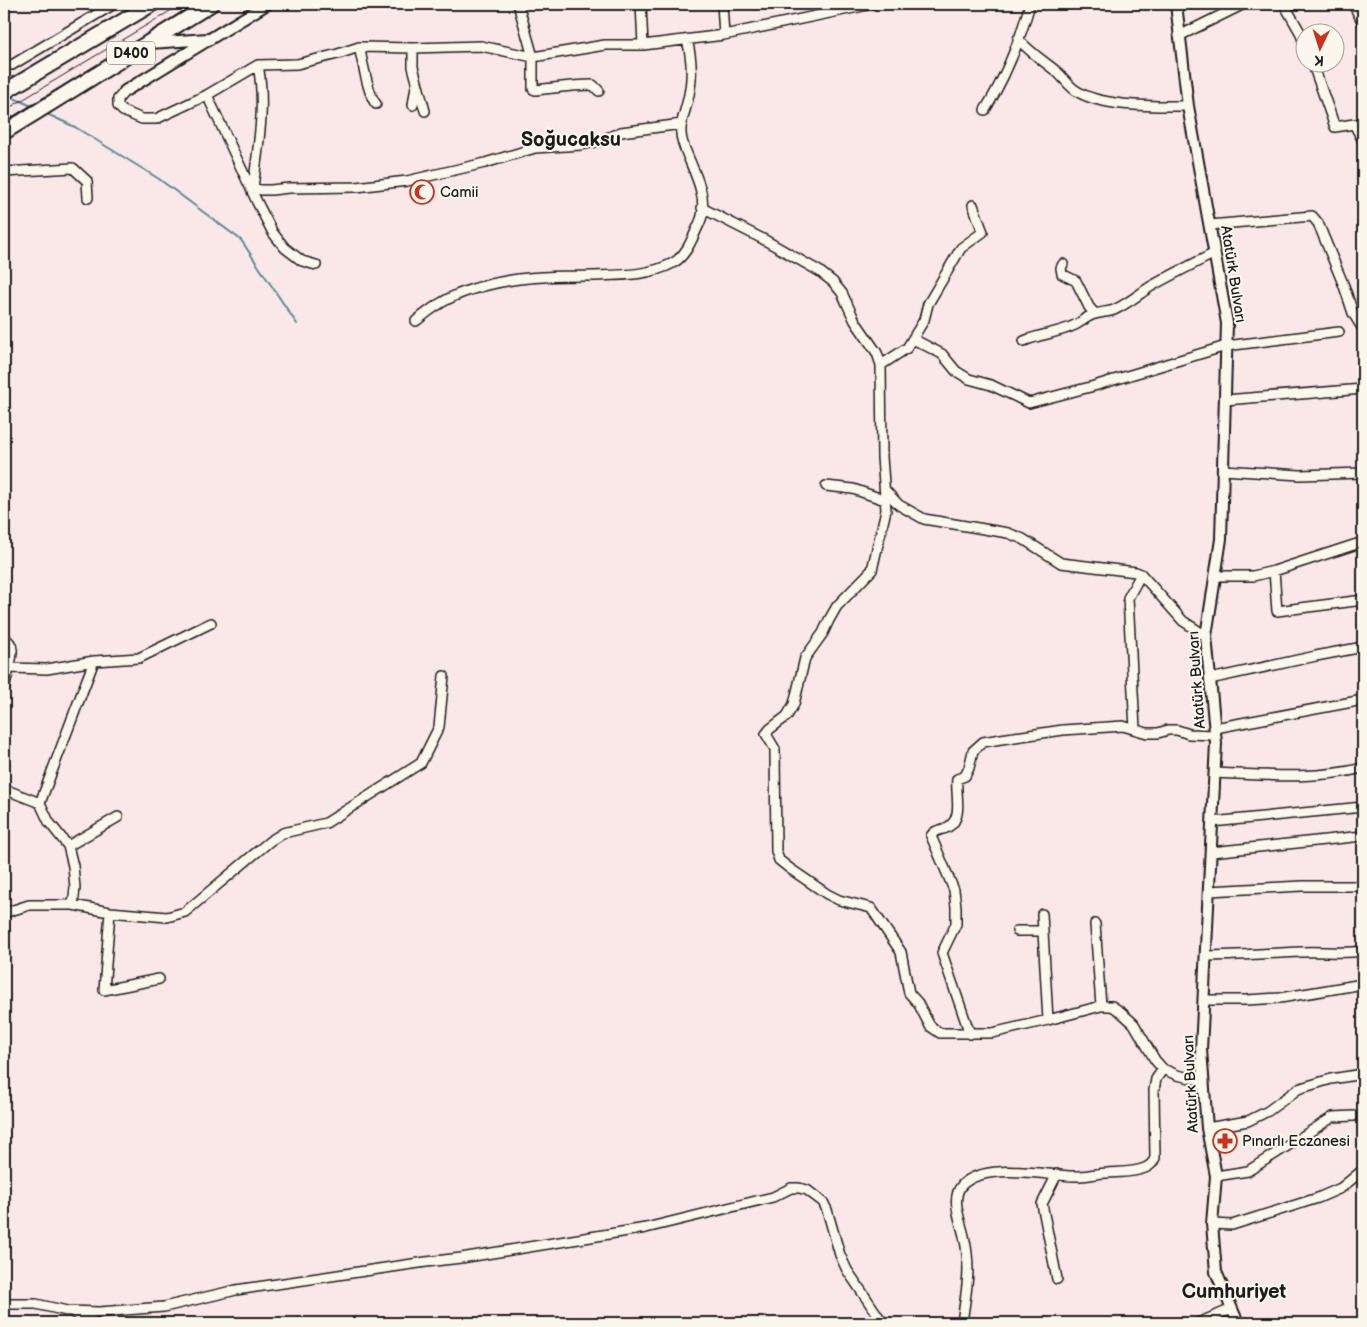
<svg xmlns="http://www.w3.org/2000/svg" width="1367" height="1327" viewBox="0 0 1367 1327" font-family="'Balsamiq Sans',sans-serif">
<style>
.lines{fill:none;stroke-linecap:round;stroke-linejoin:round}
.stream{stroke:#5a8b90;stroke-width:2}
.minor-casing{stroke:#1c1c1c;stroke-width:12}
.tertiary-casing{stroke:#1c1c1c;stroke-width:14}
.trunk-casing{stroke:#1c1c1c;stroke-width:18}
.minor{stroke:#fbf7ec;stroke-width:9}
.tertiary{stroke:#fbf7ec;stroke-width:10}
.trunk{stroke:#fbf7ec;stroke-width:14}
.tram{stroke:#1c1c1c;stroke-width:1}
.labels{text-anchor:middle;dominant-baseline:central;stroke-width:4;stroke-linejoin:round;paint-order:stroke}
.shield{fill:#fbf7ec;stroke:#5f5e5a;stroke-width:1}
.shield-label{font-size:14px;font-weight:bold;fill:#1c1c1c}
.poi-label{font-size:15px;fill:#1c1c1c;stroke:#fbf7ec;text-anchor:start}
.street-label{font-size:15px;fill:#1c1c1c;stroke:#fbf7ec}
.district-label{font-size:20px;font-weight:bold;fill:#1c1c1c;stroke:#fbf7ec}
</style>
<rect width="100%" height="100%" fill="#fae8e9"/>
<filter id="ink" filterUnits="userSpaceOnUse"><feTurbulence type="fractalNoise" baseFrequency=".02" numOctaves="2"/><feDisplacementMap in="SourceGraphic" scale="10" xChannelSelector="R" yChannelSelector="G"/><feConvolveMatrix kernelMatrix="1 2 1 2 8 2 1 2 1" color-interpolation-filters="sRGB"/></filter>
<g filter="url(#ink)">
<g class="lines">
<!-- stream -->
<path class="stream" d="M9,96L34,107
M45,113L75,127L159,179L241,240L297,324"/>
<!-- minor casing -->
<g class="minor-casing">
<path id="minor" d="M518,4L533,57V89L535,90C555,88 573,85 593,85L599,91
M641,4L643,45
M1284,4L1300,32L1304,43
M1353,4L1363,23
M724,35L873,4
M1179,36L1244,4
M1018,39C1031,53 1042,60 1056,71C1063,77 1068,85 1075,90C1101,108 1157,106 1188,106
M359,47C363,62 368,95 376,104
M413,48V67L425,111
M1312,62L1335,127L1354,124L1363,141
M12,65L114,4
M125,91L118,99V106L123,111L142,119H156L207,95L258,65L297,64L338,54L359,47L413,48L481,46L533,57L605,45H643L724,35L722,4
M207,95L257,202L273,233L285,248L302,261L316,265
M413,105L416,86
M985,110C1005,78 1020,40 1030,4
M4,172L73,168L87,181L88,198
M250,187L261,190H271L289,188L356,187L407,181L485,163L535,148L581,145L600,141L621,132L682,124
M253,188C258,146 266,106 258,65
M702,208L763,239L819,271L833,282L842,293L855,321L877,353L881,365L882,457L886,510L872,570L837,606L829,620L823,633L805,658L794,704L787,716L770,729L766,734L775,749L776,851L779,860L789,868L827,894L839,900L871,908L901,952L909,993L918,1003L930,1026L940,1033H992L1048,1020L1101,1006H1112L1121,1012L1134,1024L1155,1060L1163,1069L1177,1075L1204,1081
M1210,225L1312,216L1318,223L1344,286L1353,313L1363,329
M1063,264L1061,268L1062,274L1076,281L1089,307L1095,314
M416,321C424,315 432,308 441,303C462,290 488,284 512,280C537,276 563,276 588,276C616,275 647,277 673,263C684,257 690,244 695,233C697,228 701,221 702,216C706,194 695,174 687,154C684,147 681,140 681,133C680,123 685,112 687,103C693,81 693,62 687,40
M913,339L942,354L956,371L969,379L991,385L1029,403L1094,386L1226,346L1339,332
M1024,341C1040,334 1059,333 1075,325C1082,322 1087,316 1095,314C1102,312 1108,312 1114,310C1127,304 1138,295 1150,287C1171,275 1193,264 1215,253
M881,365L907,348L924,320L928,304L961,248L983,232L973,205
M1225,400L1363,389
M1223,470L1300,475L1363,473
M826,486L853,489L885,500
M885,490L899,505L924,519L1008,533L1023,539L1061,563L1136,572L1141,574L1183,621L1206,636
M1274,571L1277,611L1363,600
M1215,576H1253L1274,571L1363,542
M4,638C16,644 12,656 9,668
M1210,679L1316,656L1363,647
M4,690L9,668L47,669L94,661L139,658L211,623
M1215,728L1363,700
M1135,729L1128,598L1141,574
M1215,773C1264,775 1315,780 1363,768
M4,789L40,803
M1212,822L1363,807
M68,846L118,817
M1211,852L1363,836
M1209,891L1302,886H1363
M73,905L75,888L73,866L68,846L49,822L40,803L94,661
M110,912L104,990L159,979
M4,913L29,905H73L110,912L167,917L185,912L270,841L283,833L326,823L421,763L439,727L444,676
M1042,914L1048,1020
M1095,924L1101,1006
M1017,931H1043
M1206,956C1238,956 1270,953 1302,952C1323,951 1343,954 1363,951
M1204,1000H1246L1280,998L1363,984
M970,1034L942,953L956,924V907L954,890L931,836C935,829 941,831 948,827C964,818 955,794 957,779L965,776L969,768L973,751L983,742L1001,739L1063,730L1123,726L1147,733H1158L1168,730H1177L1189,734L1215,735
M1207,1128L1248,1121L1268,1111L1298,1089L1331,1079L1363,1074
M1057,1174L1042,1204L1057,1279
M1216,1176L1248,1171L1333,1117L1354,1116
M1212,1224L1232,1225L1318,1198L1341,1188L1363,1170
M4,1304H36L67,1311L99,1312L164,1307L236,1290L426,1262L461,1258L646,1228L773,1197L791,1188H799L807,1190L823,1202L827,1210L840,1255L847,1270L883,1323
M75,1314L97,1323
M962,1323C966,1290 972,1271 964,1236C961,1222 950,1198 962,1185C984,1162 1044,1175 1073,1176C1085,1177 1096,1173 1107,1173C1119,1172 1133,1173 1145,1168C1150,1166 1153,1163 1155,1158L1154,1090L1156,1079L1163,1069
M1198,1323L1232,1309"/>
</g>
<!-- tertiary casing -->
<g class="tertiary-casing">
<path id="tertiary" d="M1176,4L1188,106L1227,323L1221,539L1206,636L1216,743L1201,1050L1207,1128L1216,1176L1212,1224L1216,1272L1238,1323
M150,43L208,39
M125,91L267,4"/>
</g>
<!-- trunk casing -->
<g class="trunk-casing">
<path id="trunk" d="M4,92L152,4
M4,132L211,4"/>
</g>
<!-- minor -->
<use href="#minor" class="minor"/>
<!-- tertiary -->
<use href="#tertiary" class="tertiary"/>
<!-- trunk -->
<use href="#trunk" class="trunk"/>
<!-- tram -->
<path class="tram" d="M4,111L175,8
M4,124L194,4"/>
</g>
</g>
<!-- icons -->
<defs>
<g id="mosque-ring" transform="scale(1.25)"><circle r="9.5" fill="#fbf7ec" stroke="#c8321e" stroke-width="1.5"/><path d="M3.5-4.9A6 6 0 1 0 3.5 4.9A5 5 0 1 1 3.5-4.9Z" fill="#c8321e"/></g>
<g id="pharmacy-ring" transform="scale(1.25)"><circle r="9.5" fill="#fbf7ec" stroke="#c8321e" stroke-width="1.5"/><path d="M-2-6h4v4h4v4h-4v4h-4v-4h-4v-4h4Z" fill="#c8321e"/></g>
</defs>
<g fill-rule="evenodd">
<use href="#mosque-ring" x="422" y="192"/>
<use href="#pharmacy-ring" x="1225" y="1141"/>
</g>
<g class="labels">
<!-- shield labels -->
<rect class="shield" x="107" y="41.5" width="48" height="23" rx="4"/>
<g class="shield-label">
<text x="131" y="53">D400</text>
</g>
<!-- poi labels -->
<g class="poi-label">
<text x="440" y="192">Camii</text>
<text x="1242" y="1141">Pınarlı Eczanesi</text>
</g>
<!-- street labels -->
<g class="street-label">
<text transform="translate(1233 274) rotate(81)">Atatürk Bulvarı</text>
<text transform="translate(1197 680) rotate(-94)">Atatürk Bulvarı</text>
<text transform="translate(1191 1084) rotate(-93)">Atatürk Bulvarı</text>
</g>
<!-- district labels -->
<g class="district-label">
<text x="571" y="140">Soğucaksu</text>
<text x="1234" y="1292">Cumhuriyet</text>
</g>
</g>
<!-- margin -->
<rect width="1367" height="1327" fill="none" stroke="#fbf7ec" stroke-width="20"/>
<rect x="10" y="10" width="1347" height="1307" fill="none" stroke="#1c1c1c" stroke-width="2" filter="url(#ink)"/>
<!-- north arrow -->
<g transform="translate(1320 48) rotate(184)"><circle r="24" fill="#fbf7ec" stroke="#a29f99"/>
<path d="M0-4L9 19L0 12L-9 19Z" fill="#c8321e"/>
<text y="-8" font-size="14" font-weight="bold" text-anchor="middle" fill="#1c1c1c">K</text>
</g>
</svg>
